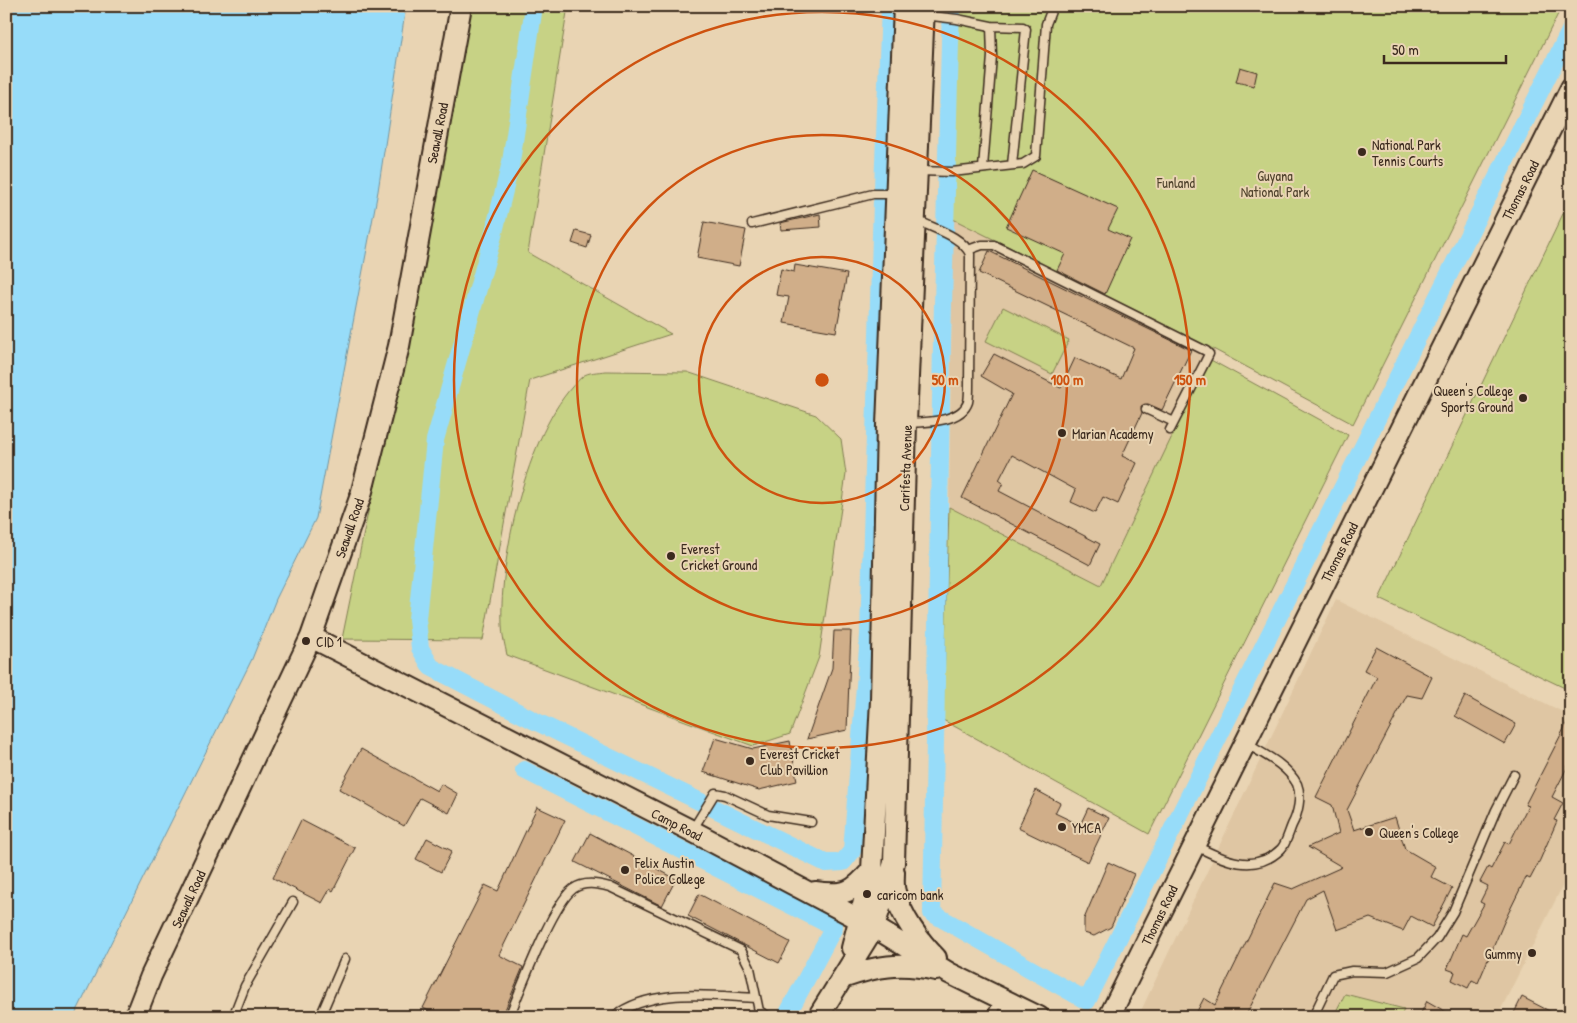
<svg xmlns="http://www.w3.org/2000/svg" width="1577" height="1023" viewBox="0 0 1577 1023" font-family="'Patrick Hand',sans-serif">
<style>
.built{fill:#dfc6a3}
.green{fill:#c7d285;stroke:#817e52}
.water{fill:#97dcf9;stroke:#7295a1}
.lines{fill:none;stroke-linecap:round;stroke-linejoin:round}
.canal{stroke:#97dcf9;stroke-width:18}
.building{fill:#d0ae89;stroke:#3b2a1e}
.lane-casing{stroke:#3b2a1e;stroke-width:11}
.secondary-casing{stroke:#3b2a1e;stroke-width:24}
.lane{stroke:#e9d4b3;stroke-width:8}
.secondary{stroke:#e9d4b3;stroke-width:20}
.ring{fill:none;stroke:#ce520f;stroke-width:2.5}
.poi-dot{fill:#3b2a1e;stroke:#e9d4b3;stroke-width:2}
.labels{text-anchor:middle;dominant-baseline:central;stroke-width:4;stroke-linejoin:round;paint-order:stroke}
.street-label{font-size:14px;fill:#3b2a1e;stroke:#e9d4b3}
.poi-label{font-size:14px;fill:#3b2a1e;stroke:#e9d4b3;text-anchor:start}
.park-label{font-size:14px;fill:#50432d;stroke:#e9d4b3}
.centre{fill:#ce520f;stroke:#e9d4b3;stroke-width:2.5}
.ring-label{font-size:15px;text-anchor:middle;font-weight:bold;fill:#ce520f;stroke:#e9d4b3;stroke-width:4;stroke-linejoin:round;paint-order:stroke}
</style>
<rect width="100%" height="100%" fill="#e9d4b3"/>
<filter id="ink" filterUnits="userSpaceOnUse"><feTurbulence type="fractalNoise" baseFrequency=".02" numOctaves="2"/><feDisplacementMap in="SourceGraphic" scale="10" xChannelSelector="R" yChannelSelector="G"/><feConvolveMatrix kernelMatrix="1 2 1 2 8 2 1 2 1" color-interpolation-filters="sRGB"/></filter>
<g filter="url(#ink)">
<!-- built -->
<path class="built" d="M953,219L1215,350L1101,585L949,507Z
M1336,600L1571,716V869L1497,1017H1138Z"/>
<!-- green -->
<path class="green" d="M472,6H568L528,253L671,334L530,380L483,640L342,639Z
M958,6H1562L1353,424L1215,350L953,219Z
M1571,197V691L1379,599Z
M1003,307L1069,340L1052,374L986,341Z
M1209,359L1348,435L1149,834L943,720L949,507L1101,585Z
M605,371L687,372L816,415L841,439L846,474L819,657L790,734L753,746L507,655C505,645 502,635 502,625C499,556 529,422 583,376C588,372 599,372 605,371Z
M1345,994L1404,1009L1401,1017H1333Z"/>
<!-- water -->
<path class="water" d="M6,6H406L378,191L316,518L276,599L252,659L74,1017H6Z"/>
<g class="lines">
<!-- canal -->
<path class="canal" d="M534,6L511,162L493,236L435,440L417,619L420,648L431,667L535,721L826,863L843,862L852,851L869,635L882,202
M951,6L942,342L932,913L1087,1001L1571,29
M883,188L890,6
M524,770L834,927L786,1017"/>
</g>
<!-- building -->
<path class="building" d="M1240,67L1257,72L1254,86L1236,82Z
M1032,170L1118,209L1108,229L1130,239L1105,294L1057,270L1065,254L1006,227Z
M820,214L821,227L781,230L780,223Z
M704,222L746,230L739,266L697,258Z
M576,231L591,235L587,248L572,243Z
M989,251L1191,350L1162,410L1148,404L1141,406L1142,413L1122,456L1137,463L1118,504L1103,497L1095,513L1071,502L1076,490L1012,455L999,480L1003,483L999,491L1100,544L1090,565L962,498L1012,394L981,376L994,354L1061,388L1075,358L1121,379L1134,348L979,273Z
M795,265L847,274L836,332L784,323L789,297L776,295L781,269L794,272Z
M834,631H851L847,730L807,739L832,668Z
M1376,647L1432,677L1422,698L1407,695L1347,810L1354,830L1395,817L1405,849L1436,867L1431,877L1452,888L1432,927L1411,916L1403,931L1370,918L1337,930L1323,890L1306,899L1245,1017H1194L1204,998L1215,1005L1275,883L1293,889L1342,867L1308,847L1339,833L1332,805L1316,797L1377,677L1364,670Z
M1465,696L1516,724L1505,744L1455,716Z
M1571,715V760L1552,797L1563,803L1554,820L1557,821L1540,860L1530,879L1526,877L1504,922L1478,983L1472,980L1468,988L1452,980L1455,972L1447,969L1462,934L1466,936L1484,904L1480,902L1488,886L1480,882L1488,867L1491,869L1505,842L1509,844L1528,806L1525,805Z
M715,738L753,749L790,741L797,781L759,790L703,772Z
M361,749L437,791L441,784L458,794L449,813L420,798L404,826L339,789Z
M1036,790L1060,803L1055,813L1080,825L1088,808L1109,818L1088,862L1018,828Z
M537,807L565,820L499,955L523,967L502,1017H440L423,1008L485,885L498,891Z
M301,820L355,848L333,891L330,889L322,903L273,878Z
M590,833L676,879L662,906L575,862Z
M427,838L452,851L441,872L416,859Z
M1108,862L1134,874L1111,927L1094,936L1084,933V919Z
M699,894L790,942L779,963L688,916Z
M1522,997L1561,1017H1512Z
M1427,1001L1455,1017H1419Z"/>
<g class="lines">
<!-- lane casing -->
<g class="lane-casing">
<path id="lane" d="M924,15L957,19L991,26L992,56L983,168
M991,26L1023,27L1026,29L1012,165
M918,171L952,172L1023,164L1036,156L1046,24L1053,6
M752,224L873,194H896
M968,250L982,245H994L1206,351L1209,354L1205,362L1170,430
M1146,409L1174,422
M906,423C924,422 961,423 968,402C969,397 969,391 969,386L970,254C961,235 933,229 915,219
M693,829L715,793L725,795L768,815L811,822
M1196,846C1223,860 1255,875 1281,849C1286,844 1289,832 1292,825C1298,814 1302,796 1297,784C1287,765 1265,755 1247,744
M233,1017L245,986L293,902
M320,1017L345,959
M509,1017C521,989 552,905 573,889C585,881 597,884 610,887L741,950L750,968L759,1011L769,1017
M613,1017C652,987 710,996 756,998
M991,1017L1000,999
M1313,1017L1333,975L1352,971L1387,972L1418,958L1437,938L1453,912L1496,810L1514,775"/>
</g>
<!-- secondary casing -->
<g class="secondary-casing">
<path id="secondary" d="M311,637L692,831L874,927L949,973L1039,1017
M894,872C894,878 893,886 895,892C901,916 919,941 936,958
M815,892C845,896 852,893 872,870
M852,948L872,870L881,700L887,425L904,6
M842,978C876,966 900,962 936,970
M135,1017L151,976L311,637L361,495L399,346L461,6
M818,1017L874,927L894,863L906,423L924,6
M1109,1017L1571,88"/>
</g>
<!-- lane -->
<use href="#lane" class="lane"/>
<!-- secondary -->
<use href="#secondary" class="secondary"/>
</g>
</g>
<!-- distance rings -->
<g class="ring">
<circle cx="822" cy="380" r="123"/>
<circle cx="822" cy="380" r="245"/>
<circle cx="822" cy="380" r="368"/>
</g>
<!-- markers -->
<g class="poi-dot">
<circle cx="1362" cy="152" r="5"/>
<circle cx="1523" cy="398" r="5"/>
<circle cx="1062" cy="433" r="5"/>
<circle cx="671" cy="556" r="5"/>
<circle cx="306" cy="641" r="5"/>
<circle cx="750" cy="761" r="5"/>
<circle cx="1062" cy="827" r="5"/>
<circle cx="1369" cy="832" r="5"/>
<circle cx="625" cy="870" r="5"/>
<circle cx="867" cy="894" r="5"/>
<circle cx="1532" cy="953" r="5"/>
</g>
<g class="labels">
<!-- street labels -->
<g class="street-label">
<text transform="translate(437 133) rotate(-79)">Seawall Road</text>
<text transform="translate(1520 190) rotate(-63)">Thomas Road</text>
<text transform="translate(905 468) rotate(-88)">Carifesta Avenue</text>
<text transform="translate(349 528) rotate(-71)">Seawall Road</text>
<text transform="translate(1339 552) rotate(-63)">Thomas Road</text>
<text transform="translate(677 824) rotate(27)">Camp Road</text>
<text transform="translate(188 899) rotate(-65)">Seawall Road</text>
<text transform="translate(1159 915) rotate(-64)">Thomas Road</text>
</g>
<!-- poi labels -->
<g class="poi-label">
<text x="1372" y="144">National Park<tspan x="1372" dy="16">Tennis Courts</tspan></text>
<text x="1513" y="390" text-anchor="end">Queen's College<tspan x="1513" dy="16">Sports Ground</tspan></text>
<text x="1072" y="433">Marian Academy</text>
<text x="681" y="548">Everest<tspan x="681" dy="16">Cricket Ground</tspan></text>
<text x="316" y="641">CID 1</text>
<text x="760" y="753">Everest Cricket<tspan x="760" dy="16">Club Pavillion</tspan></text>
<text x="1072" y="827">YMCA</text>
<text x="1379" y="832">Queen's College</text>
<text x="635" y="862">Felix Austin<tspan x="635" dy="16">Police College</tspan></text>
<text x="877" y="894">caricom bank</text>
<text x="1522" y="953" text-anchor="end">Gummy</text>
</g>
<!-- park labels -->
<g class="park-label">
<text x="1275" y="175">Guyana<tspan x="1275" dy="16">National Park</tspan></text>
<text x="1176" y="182">Funland</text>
</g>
</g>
<circle cx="822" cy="380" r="8" class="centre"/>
<g class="ring-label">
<text x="945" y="385">50 m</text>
<text x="1067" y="385">100 m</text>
<text x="1190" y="385">150 m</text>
</g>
<!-- margin -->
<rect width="1577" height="1023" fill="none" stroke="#e9d4b3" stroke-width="25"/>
<rect x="12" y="12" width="1552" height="998" fill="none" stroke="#3b2a1e" stroke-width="2" filter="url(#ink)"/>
<!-- scale -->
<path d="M1384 55v8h122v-8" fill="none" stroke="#3b2a1e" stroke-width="2.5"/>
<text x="1392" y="55" font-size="15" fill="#3b2a1e" stroke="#e9d4b3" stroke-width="4" paint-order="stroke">50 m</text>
</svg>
